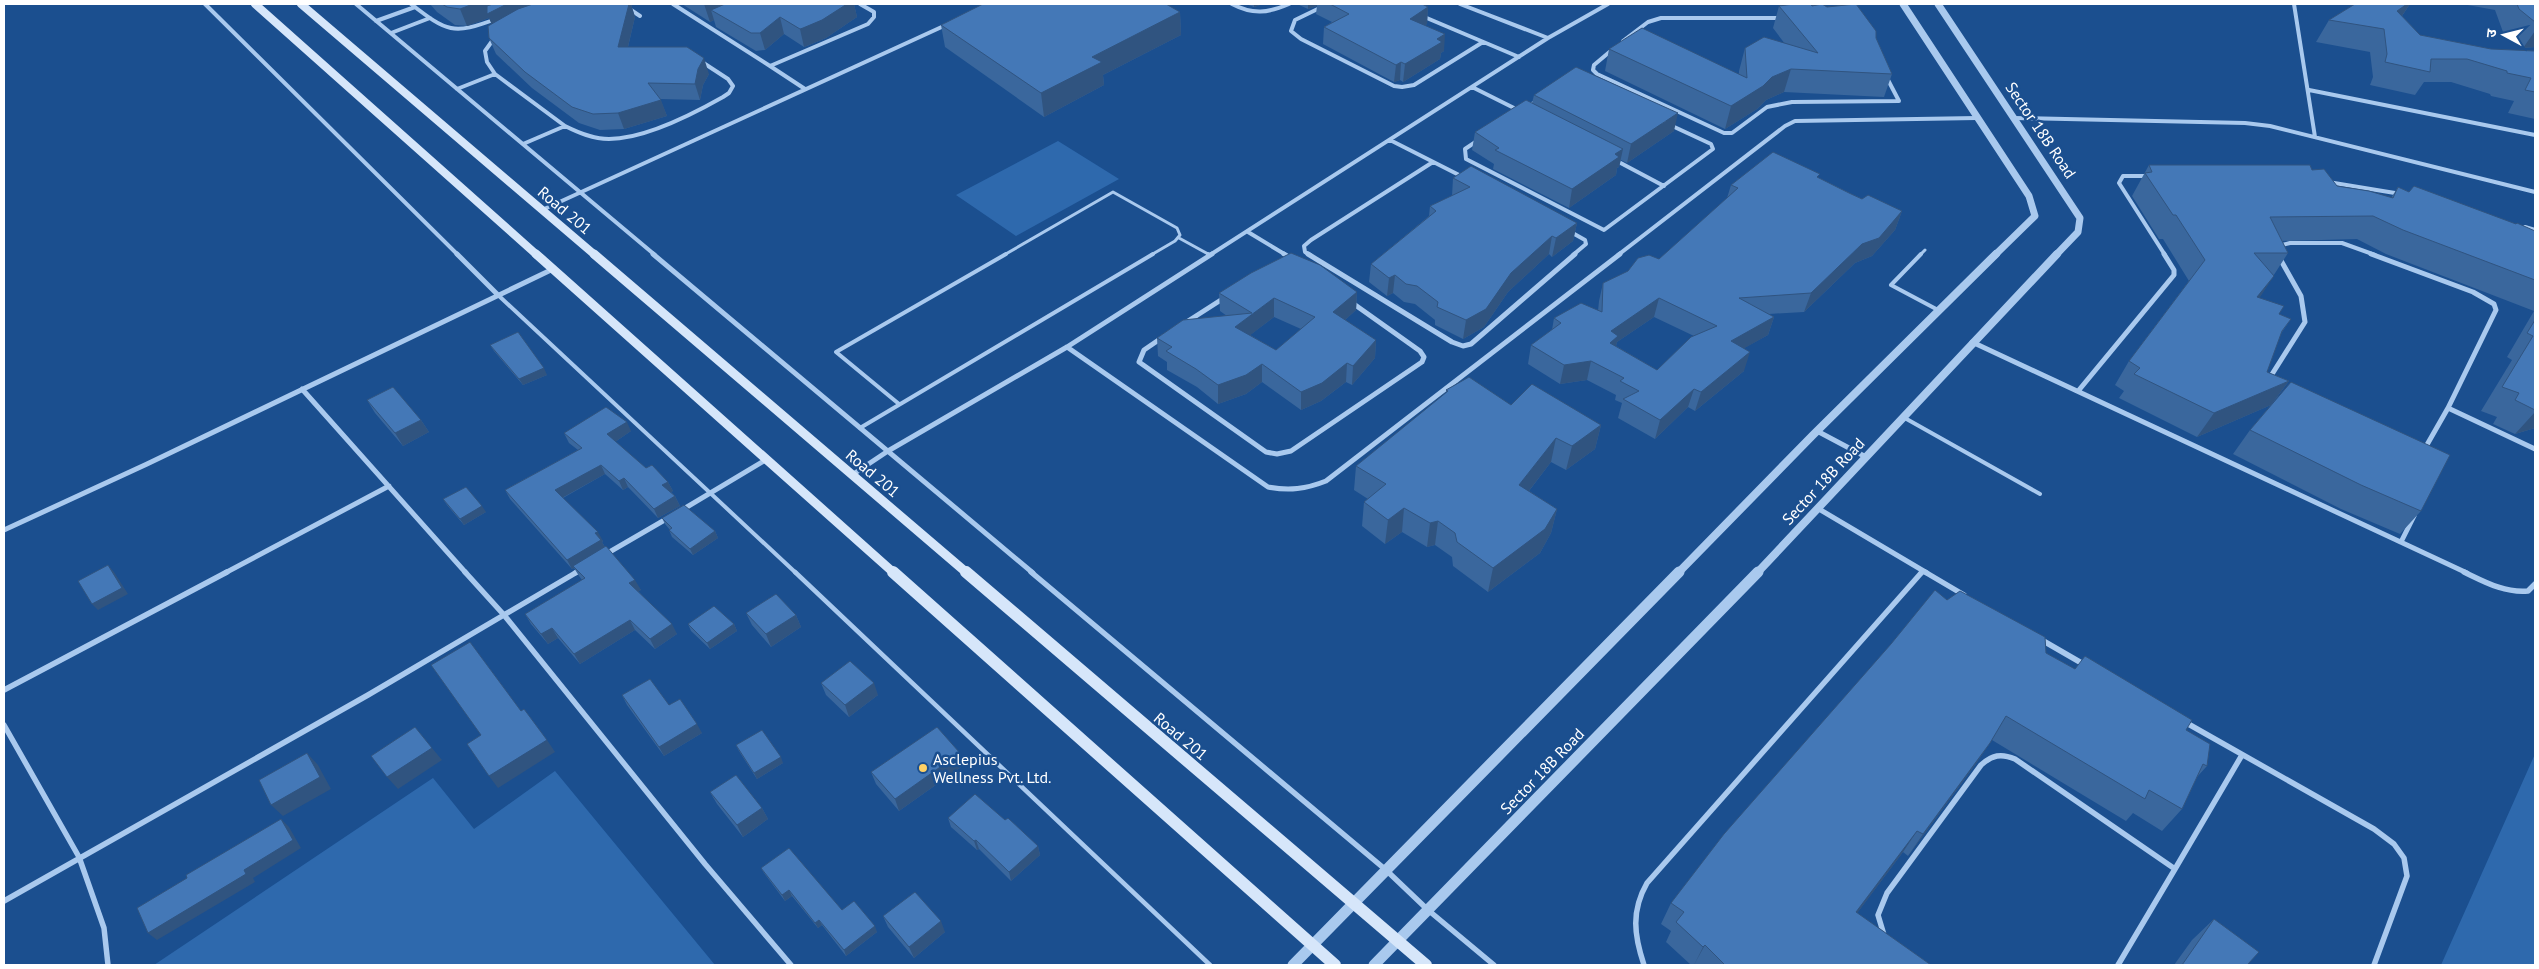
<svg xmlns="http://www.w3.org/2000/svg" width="2539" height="969" viewBox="0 0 2539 969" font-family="'PT Sans','Noto Sans Devanagari',sans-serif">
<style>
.green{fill:#2e69ad}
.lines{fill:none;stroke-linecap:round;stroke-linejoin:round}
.service-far2{stroke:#a9c9ee;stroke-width:3}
.service-far1{stroke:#a9c9ee;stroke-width:4}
.service{stroke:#a9c9ee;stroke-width:4.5}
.minor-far2{stroke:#a9c9ee;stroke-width:4}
.minor-far1{stroke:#a9c9ee;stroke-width:5}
.minor{stroke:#a9c9ee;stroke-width:5.5}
.tertiary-far2{stroke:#a9c9ee;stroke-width:7}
.tertiary-far1{stroke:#a9c9ee;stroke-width:8}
.tertiary{stroke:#a9c9ee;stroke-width:11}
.secondary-far2{stroke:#d6e6fa;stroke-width:8}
.secondary-far1{stroke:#d6e6fa;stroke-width:9}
.secondary{stroke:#d6e6fa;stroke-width:12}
.wall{fill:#3a679d;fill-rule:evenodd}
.shaded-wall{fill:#305480}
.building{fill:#4478b7;stroke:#305480;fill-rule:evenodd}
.poi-dot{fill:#ffd166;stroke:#1b4f8f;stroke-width:2}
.labels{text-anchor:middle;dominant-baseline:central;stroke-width:5;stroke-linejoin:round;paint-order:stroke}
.street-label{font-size:16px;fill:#fff;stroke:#1b4f8f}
.poi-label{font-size:16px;fill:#fff;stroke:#1b4f8f;text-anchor:start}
</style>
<rect width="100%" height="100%" fill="#1b4f8f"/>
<!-- green -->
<path class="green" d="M1058,141L1119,179L1016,236L956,195Z
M2535,754V965H2441Z
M555,771L715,965H154L433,778L474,829Z"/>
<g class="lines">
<!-- service-far2 -->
<path class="service-far2" d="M1179,238L1210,255
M1004,255L1113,192L1177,228L1180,235L1175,241L1151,255
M1920,255L1925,250"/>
<!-- service-far1 -->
<path class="service-far1" d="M1208,254L1210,255
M1921,254L1891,285L1938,310
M498,295L796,573
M899,404L836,352L1006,254
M1903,417L2040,494
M860,428L1153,254"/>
<!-- service -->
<path class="service" d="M795,572L1210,965"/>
<!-- minor-far2 -->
<path class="minor-far2" d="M205,4L458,255
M356,4L655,255
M411,4C447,32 453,35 496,19
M622,4L640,16
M673,4L770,66
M1232,4C1253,15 1268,13 1289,4
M1328,4L1295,20L1291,31L1301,39L1394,86L1402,87L1414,85L1483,42
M1460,4L1548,38
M2294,4L2315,137
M1422,16L1519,57
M376,21L415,7
M391,33L430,18
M1623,41L1648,22L1661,18H1780
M1613,49L1594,65L1593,70L1597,74L1724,133H1732L1767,107L1792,102L1899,101L1887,78
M495,74L565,126
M1573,80L1711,144L1713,149L1604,230L1466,159L1465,149L1565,82Z
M1472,87L1518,110
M457,89L495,74L487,62L485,51L495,37
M805,89L770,66L868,24L874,17V12L860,4
M2309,90L2535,135
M2015,118L2245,123L2270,126L2535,192
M1390,140L1463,177
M523,144L565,126C579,133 593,139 609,139C644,139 693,114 723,97L729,93L733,86L728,79L702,62
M1615,160L1664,186
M2150,176H2123L2119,183L2165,255
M2328,182L2401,194
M542,210L946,25
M2525,227L2535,230
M1569,231L1585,240L1586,244L1573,255
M1248,232L1286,255
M2278,246L2290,243H2342L2375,255
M1210,255L1548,38L1608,4
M1310,255L1305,252L1304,246L1311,240L1433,162
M1618,255L1785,126L1795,121L1977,118"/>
<!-- minor-far1 -->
<path class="minor-far1" d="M457,254L498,295
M653,254L1033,573
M1284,254L1292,259
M1308,254L1452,342L1463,346L1471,344L1575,254
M2371,254L2473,292L2494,304L2496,310L2448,408
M1185,323L1224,298
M1163,337L1144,350L1139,362L1266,452L1277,454L1291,451L1422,362L1424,357L1420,351L1351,302
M1972,342L2467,573
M1067,347L1268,487C1289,491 1306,489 1326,481L1620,254
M2269,379L2305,322L2301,296L2279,257
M302,389L466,573
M2079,390L2174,275V270L2164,254
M1817,431L1866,457
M2424,450L2448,408L2535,449
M852,475L888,451L1067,347L1212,254
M1819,509L1927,573
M682,510L767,459
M4,530L147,464L553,269
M2401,542L2414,516
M606,554L668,518
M225,573L389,486
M575,573L582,569
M1921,573L1923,571"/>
<!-- minor -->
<path class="minor" d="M465,572L504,615L705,864L791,965
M1031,572L1386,870L1428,910L1494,965
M1925,572L1964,595
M2464,572C2485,582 2504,593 2528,591L2535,584
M2040,639L2085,665
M4,690L227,572
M2183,721L2374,829L2394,844L2404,858L2407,876L2374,965
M4,725L79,857L104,928L108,965
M4,901L368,695L577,572
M1884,935L1878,915L1887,893L1981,765C1992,755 2001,753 2015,759L2175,869L2242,755
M1644,965C1634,935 1631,911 1647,883L1922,572
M2118,965L2175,869"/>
<!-- tertiary-far2 -->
<path class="tertiary-far2" d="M1903,4L2029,196L2035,216L1995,255
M1938,4L2080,218L2078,232L2056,255"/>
<!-- tertiary-far1 -->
<path class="tertiary-far1" d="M1678,573L1813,435L1996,254
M1757,573L2057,254"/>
<!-- tertiary -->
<path class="tertiary" d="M1293,965L1679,572
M1374,965L1758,572"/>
<!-- secondary-far2 -->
<path class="secondary-far2" d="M255,4L537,255
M301,4L595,255"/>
<!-- secondary-far1 -->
<path class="secondary-far1" d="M536,254L894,573
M594,254L967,573"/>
<!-- secondary -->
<path class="secondary" d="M893,572L1335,965
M966,572L1426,965"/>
</g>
<!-- wall -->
<path class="wall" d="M430,4H631L635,17L628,47L709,74L703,85L700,100L660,99L667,116L624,129L600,130L579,123L532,88L496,54L489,38L492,24L489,18L467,26L455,25L437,12Z
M682,4H854L857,17L826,38L807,46L804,47L784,34L765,50L756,51L716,27L714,20L710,22Z
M1246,4H1263L1254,7Z
M1297,4H1422L1428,7L1427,24L1425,25L1444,51L1441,53L1440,59L1403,82L1400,80L1394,82L1323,44L1324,27L1332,22L1316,14L1317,6L1308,9Z
M2355,4H2410L2402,16L2420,35L2491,49L2535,51V119L2508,113L2514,101L2491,96L2490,94L2451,82H2424L2415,95L2370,85L2373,77L2370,52L2316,42L2329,20Z
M2462,4H2535V47L2523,48L2503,32L2495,10Z
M1779,6H1812L1876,38L1892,74L1884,97L1784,92L1766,100L1757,109L1725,129L1605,71L1609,49L1739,74V71L1745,48L1785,44L1773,28Z
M1180,12L1181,35L1103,75L1104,85L1044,117L945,47L941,25Z
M1534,95L1674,131L1627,163L1621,160L1619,167L1617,168L1616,175L1569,208L1493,169L1494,164L1472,150L1475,132L1532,103Z
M2149,165L2312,170L2337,186L2391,198L2398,187L2409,192L2535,231V428L2515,434L2493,424L2497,417L2481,411L2512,360L2507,357L2534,311L2386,254L2357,239L2282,241L2288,253L2259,298L2279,314L2291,319L2280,335L2267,372L2289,381L2272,404L2421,511L2400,534L2341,509L2233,454L2250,430L2271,405L2197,437L2119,398L2124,391L2115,385L2129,361L2189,281L2163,239H2159L2132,196Z
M1453,178L1577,223L1573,241L1552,257L1549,254L1508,292L1484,327L1463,339L1435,325V320L1415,304L1404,302L1393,293L1387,296L1369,282L1371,264L1429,216L1430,206L1452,196Z
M1819,178L1862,199L1902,211L1895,230L1872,256L1855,263L1804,312L1769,314L1774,317L1768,335L1744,348V371L1695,411L1688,407L1655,439L1618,418L1622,403L1615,400L1616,395L1587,380L1560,384L1528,364L1531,345L1552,330L1554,318L1598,311L1599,301L1603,283L1659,259L1727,198L1731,185ZM1654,317L1694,336L1657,370L1616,346L1617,342Z
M1357,292L1356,310L1345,320L1376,340L1375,358L1352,385L1346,382L1321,401L1301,410L1262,382L1246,394L1218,404L1197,387L1167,370V362L1158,356L1157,338L1227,316L1220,311L1219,293ZM1274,317L1301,329L1276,350L1250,335Z
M490,345L547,375L523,385L494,351Z
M1446,390L1601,425L1595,449L1566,470L1551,462L1529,491L1557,509L1551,533L1540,553L1488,592L1453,566L1452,557L1435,545L1427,547L1402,532L1385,544L1362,526L1364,502L1368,499L1354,490L1356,466L1446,393Z
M367,400L421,420L429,432L403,446L375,413Z
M631,431L615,442L646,468L668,482L673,491L671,492L675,496L680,506L658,518L628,487L623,490L605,474L563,498L603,541L602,542L605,547L641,590L638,591L677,634L655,649L635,630L580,664L558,638L548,644L531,624L525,614L582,580L579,576L574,568L572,569L510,499L505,490L578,450L569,443L564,433Z
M443,499L486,512L464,525L447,505Z
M662,518L715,531L718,538L693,555L672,537L669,530H670L665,524Z
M1947,600L2046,653L2075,669L2186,730L2207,766L2197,777L2182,809L2162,831L2133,813L2126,821L1992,740L1975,765L1908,856L1903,852L1857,913L1931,965H1691L1666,942L1671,931L1661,924L1671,903Z
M746,613L796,615L801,627L771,647L752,625Z
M688,624H734L737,631L710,649L691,631Z
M821,683L878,695L849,717L826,695Z
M622,695L669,705L702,733L664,756L627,705Z
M736,745L783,763L757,779L739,751Z
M960,753L964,765L899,811L876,784L871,772Z
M710,792L762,808L768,819L743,837L717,804Z
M948,818L1005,820L1038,846L1040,855L1011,881L979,849L977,850L951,827Z
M761,868L842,910L877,932L846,956L822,925L818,928L792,896L785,901L764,873Z
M883,916L945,932L914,958L888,927Z
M2214,919L2250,965H2174L2192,940Z"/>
<!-- shaded-wall -->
<path class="shaded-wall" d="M473,4H563L495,32L489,18L467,26L460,9Z
M629,4H631L635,17L624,63L618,47Z
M704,4H752L711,10L714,20L710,22Z
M847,4H854L857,17L826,38L804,47L800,29Z
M1254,4H1263L1254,7Z
M1308,4H1317V6L1308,9Z
M2407,4H2410L2397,23V11Z
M1428,7L1427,24L1409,36L1410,19Z
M1180,12L1181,35L1103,75L1104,85L1044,117L1041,93L1092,57Z
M780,17L784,34L765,50L760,33Z
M2535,31V47L2523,48Z
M1445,34L1444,51L1441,53L1440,59L1403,82L1405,64L1437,39Z
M704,58L709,74L703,85L700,100L695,84L698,69Z
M1401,62L1400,80L1394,82L1396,65Z
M1791,69L1784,92L1766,100L1757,109L1725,129L1731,106L1772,77Z
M661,100L667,116L624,129L618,113Z
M1678,113L1674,131L1627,163L1631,144Z
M1623,149L1619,167L1617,168L1616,175L1569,208L1572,189L1615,154Z
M1902,211L1895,230L1872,256L1855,263L1804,312L1811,293L1862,244Z
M1577,223L1573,241L1552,257L1556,238Z
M1552,236L1549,254L1508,292L1484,327L1463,339L1466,320L1511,273Z
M1395,275L1393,293L1387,296L1389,278Z
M2274,276L2258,300L2257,297Z
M1357,292L1356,310L1333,331V312Z
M1274,298V317L1236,346L1235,327Z
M1659,298L1654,317L1617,342L1614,355L1606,361L1611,331Z
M1774,317L1768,335L1725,359L1731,341Z
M1376,340L1375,358L1352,385L1353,366Z
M1750,352L1744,371L1695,411L1701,392Z
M1591,361L1587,380L1560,384L1564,365Z
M1347,363L1346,382L1321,401L1301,410V392Z
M1262,364V382L1246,394L1218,404V385Z
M544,368L547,375L523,385L519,379Z
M2289,381L2271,405L2197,437L2214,413Z
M1694,389L1688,407L1655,439L1660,420Z
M2535,412V428L2515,434Z
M421,420L429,432L403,446L395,433Z
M627,422L631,431L612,444L607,434Z
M1601,425L1595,449L1566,470L1572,446Z
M1556,438L1551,462L1515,509L1519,485Z
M601,465L605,474L560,499L555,490Z
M624,478L628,487L623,490L619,481Z
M668,482L673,491L667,495L662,485Z
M675,496L680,506L658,518L654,509Z
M482,506L486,512L464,525L460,519Z
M1404,508L1402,532L1385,544L1388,520Z
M1557,509L1551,533L1540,553L1488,592L1493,568Z
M1438,521L1435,545L1427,547L1430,523Z
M715,531L718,538L693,555L690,549Z
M598,532L603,541L602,542L606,549L573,566L574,568L572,569L567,560Z
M108,565L114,572L128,594L98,610L92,604Z
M635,580L641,590L635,593L629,583Z
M796,615L801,627L771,647L766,634Z
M630,620L635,630L580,664L574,654Z
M672,624L677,634L655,649L650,639Z
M734,624L737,631L710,649L707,643Z
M552,628L558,638L548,644L541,634Z
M874,683L878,695L849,717L845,705Z
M697,724L702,733L664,756L659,747Z
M547,740L555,752L498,788L489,776Z
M1990,743L1975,765L1908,856L1923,834Z
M432,748L442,760L398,789L387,777Z
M307,753L318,765L331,789L283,816L271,805Z
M960,753L964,765L899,811L895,799Z
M781,757L783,763L757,779L754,773Z
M762,808L768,819L743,837L737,825Z
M281,819L289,827L301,848L253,878L255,882L157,940L148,933L244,870Z
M1917,831L1903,852L1843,932L1856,912Z
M976,840L979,849L977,850L974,841Z
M1038,846L1040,855L1011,881L1009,872Z
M789,890L792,896L785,901L782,895Z
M819,920L822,925L818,928L815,923Z
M941,921L945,932L914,958L909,947Z
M875,926L877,932L846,956L844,950Z
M1705,945L1694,965L1703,947Z"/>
<!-- building -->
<path class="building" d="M442,4H473L460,9L447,7Z
M493,4H507L487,14V6Z
M533,4H629L618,47H687L704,58L698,69L695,84L648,83L661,100L618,113L593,114L572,107L525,72L489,38L488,26L518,9Z
M725,4H847L822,20L803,28L800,29L780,17L760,33H751L711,10Z
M983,4H1166L1180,12L1092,57L1102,62L1041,93L941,25Z
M1330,4H1422L1428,7L1410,19L1445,34L1437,39L1442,42L1405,64L1401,62L1396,65L1324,27L1349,14Z
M1794,4H1810L1812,6L1822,4L1827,7L1856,4L1876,31V38L1892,74L1791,69L1772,77L1763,86L1731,106L1609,49L1642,28L1747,78L1745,48L1764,37L1818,53L1779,6Z
M2355,4H2407L2397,11L2420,35L2491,49L2535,51V92L2525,90L2531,78L2507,73V71L2467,59H2431L2430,72L2385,62L2387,54L2384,29L2329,20Z
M2517,4H2535V22L2519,9Z
M1576,67L1678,113L1631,144L1534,95Z
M1526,100L1623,149L1615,154L1619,157L1572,189L1495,150L1499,148L1475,132Z
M1773,152L1820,174L1817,177L1849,193L1862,199L1868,195L1902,211L1879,238L1862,244L1811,293L1739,298L1774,317L1731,341L1750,352L1701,392L1694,389L1660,420L1623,399L1639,391L1620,381L1624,378L1591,361L1564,365L1531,345L1561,323L1554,318L1581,303L1602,312L1603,283L1628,271L1638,258L1649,255L1659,259L1738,188L1731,185ZM1659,298L1717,326L1691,337L1657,370L1610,343L1618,336L1611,331Z
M2149,165H2310L2312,170L2324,169L2337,186L2369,191L2393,198L2398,187L2409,192L2414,186L2516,224L2517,223L2535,231V280L2403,230L2373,216L2270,217L2288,253H2254L2274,276L2257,297L2284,306L2279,314L2291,319L2282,331L2267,372L2289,381L2214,413L2134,374L2140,368L2129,361L2205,260L2176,215H2173L2145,173L2152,172Z
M1471,166L1577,223L1556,238L1552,236L1511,273L1486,309L1466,320L1437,307L1438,302L1417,286L1406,284L1395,275L1389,278L1371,264L1436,211L1430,206L1470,187L1453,178Z
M1291,253L1320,265L1357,292L1333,312L1376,340L1353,366L1347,363L1322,383L1301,392L1262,364L1246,375L1218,385L1196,369L1166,351L1172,347L1157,338L1183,320L1252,313L1219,293L1251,273ZM1274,298L1315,317L1276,350L1235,327Z
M2535,320V410L2515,400L2519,393L2502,387L2533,336L2527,333Z
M518,332L544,368L519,379L490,345Z
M1469,377L1511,405L1532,384L1601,425L1572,446L1556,438L1519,485L1557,509L1545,529L1493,568L1457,542L1455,533L1438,521L1430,523L1404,508L1388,520L1364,502L1386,484L1356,466L1448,391L1446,390Z
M2291,382L2450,455L2421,511L2361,485L2250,430Z
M393,387L421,420L395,433L367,400Z
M606,407L627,422L607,434L646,468L652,465L668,482L662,485L675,496L654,509L624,478L619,481L601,465L555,490L598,532L595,533L601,540L567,560L505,490L582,448L564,433Z
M466,487L482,506L460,519L443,499Z
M684,505L715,531L690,549L669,530L672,528L662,518Z
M606,546L635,580L629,583L672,624L650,639L630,620L574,654L552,628L541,634L525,614L585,578L573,566Z
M108,565L122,588L92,604L78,581Z
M1935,590L1947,600L1960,591L2045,637L2046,653L2075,669L2085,656L2192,720L2186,730L2210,744L2207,766L2203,764L2182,809L2149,790L2145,799L2006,716L1990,743L1923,834L1917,831L1856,912L1931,965H1725L1705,945L1703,947L1676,922L1684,912L1671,903L1724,834L1891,644Z
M776,594L796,615L766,634L746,613Z
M714,606L734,624L707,643L688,624Z
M470,642L521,711L524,709L547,740L489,776L467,744L481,735L431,665Z
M850,661L874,683L845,705L821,683Z
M650,679L669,705L680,699L697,724L659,747L622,695Z
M415,727L432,748L387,777L371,756Z
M937,727L960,753L895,799L871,772Z
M762,730L781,757L754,773L736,745Z
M307,753L320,777L271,805L259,780Z
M736,775L762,808L737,825L710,792Z
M975,794L1005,820L1008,818L1038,846L1009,872L976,840L974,841L948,818Z
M281,819L293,840L244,870L246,874L148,933L137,908L187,878L186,875Z
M789,848L842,910L854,901L875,926L844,950L819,920L815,923L789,890L782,895L761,868Z
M915,892L941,921L909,947L883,916Z
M2214,919L2259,952L2248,964L2250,965H2182Z"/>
<!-- markers -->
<circle class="poi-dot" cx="923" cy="768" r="5"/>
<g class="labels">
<!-- street labels -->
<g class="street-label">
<text transform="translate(2041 130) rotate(56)">Sector 18B Road</text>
<text transform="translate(565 210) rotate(40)">Road 201</text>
<text transform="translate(873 473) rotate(40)">Road 201</text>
<text transform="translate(1823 481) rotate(-47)">Sector 18B Road</text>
<text transform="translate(1181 736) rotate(40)">Road 201</text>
<text transform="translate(1542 771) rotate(-46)">Sector 18B Road</text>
</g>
<!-- poi labels -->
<g class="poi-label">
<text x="933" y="759">Asclepius<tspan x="933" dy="18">Wellness Pvt. Ltd.</tspan></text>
</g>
</g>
<!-- border -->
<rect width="2539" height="969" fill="none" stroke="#ffffff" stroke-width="10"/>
<!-- north arrow -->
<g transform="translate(2504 35) rotate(277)" stroke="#1b4f8f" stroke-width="4" paint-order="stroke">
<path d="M0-4L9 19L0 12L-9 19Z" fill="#ffffff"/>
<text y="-8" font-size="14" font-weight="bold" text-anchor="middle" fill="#ffffff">उ</text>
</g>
</svg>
